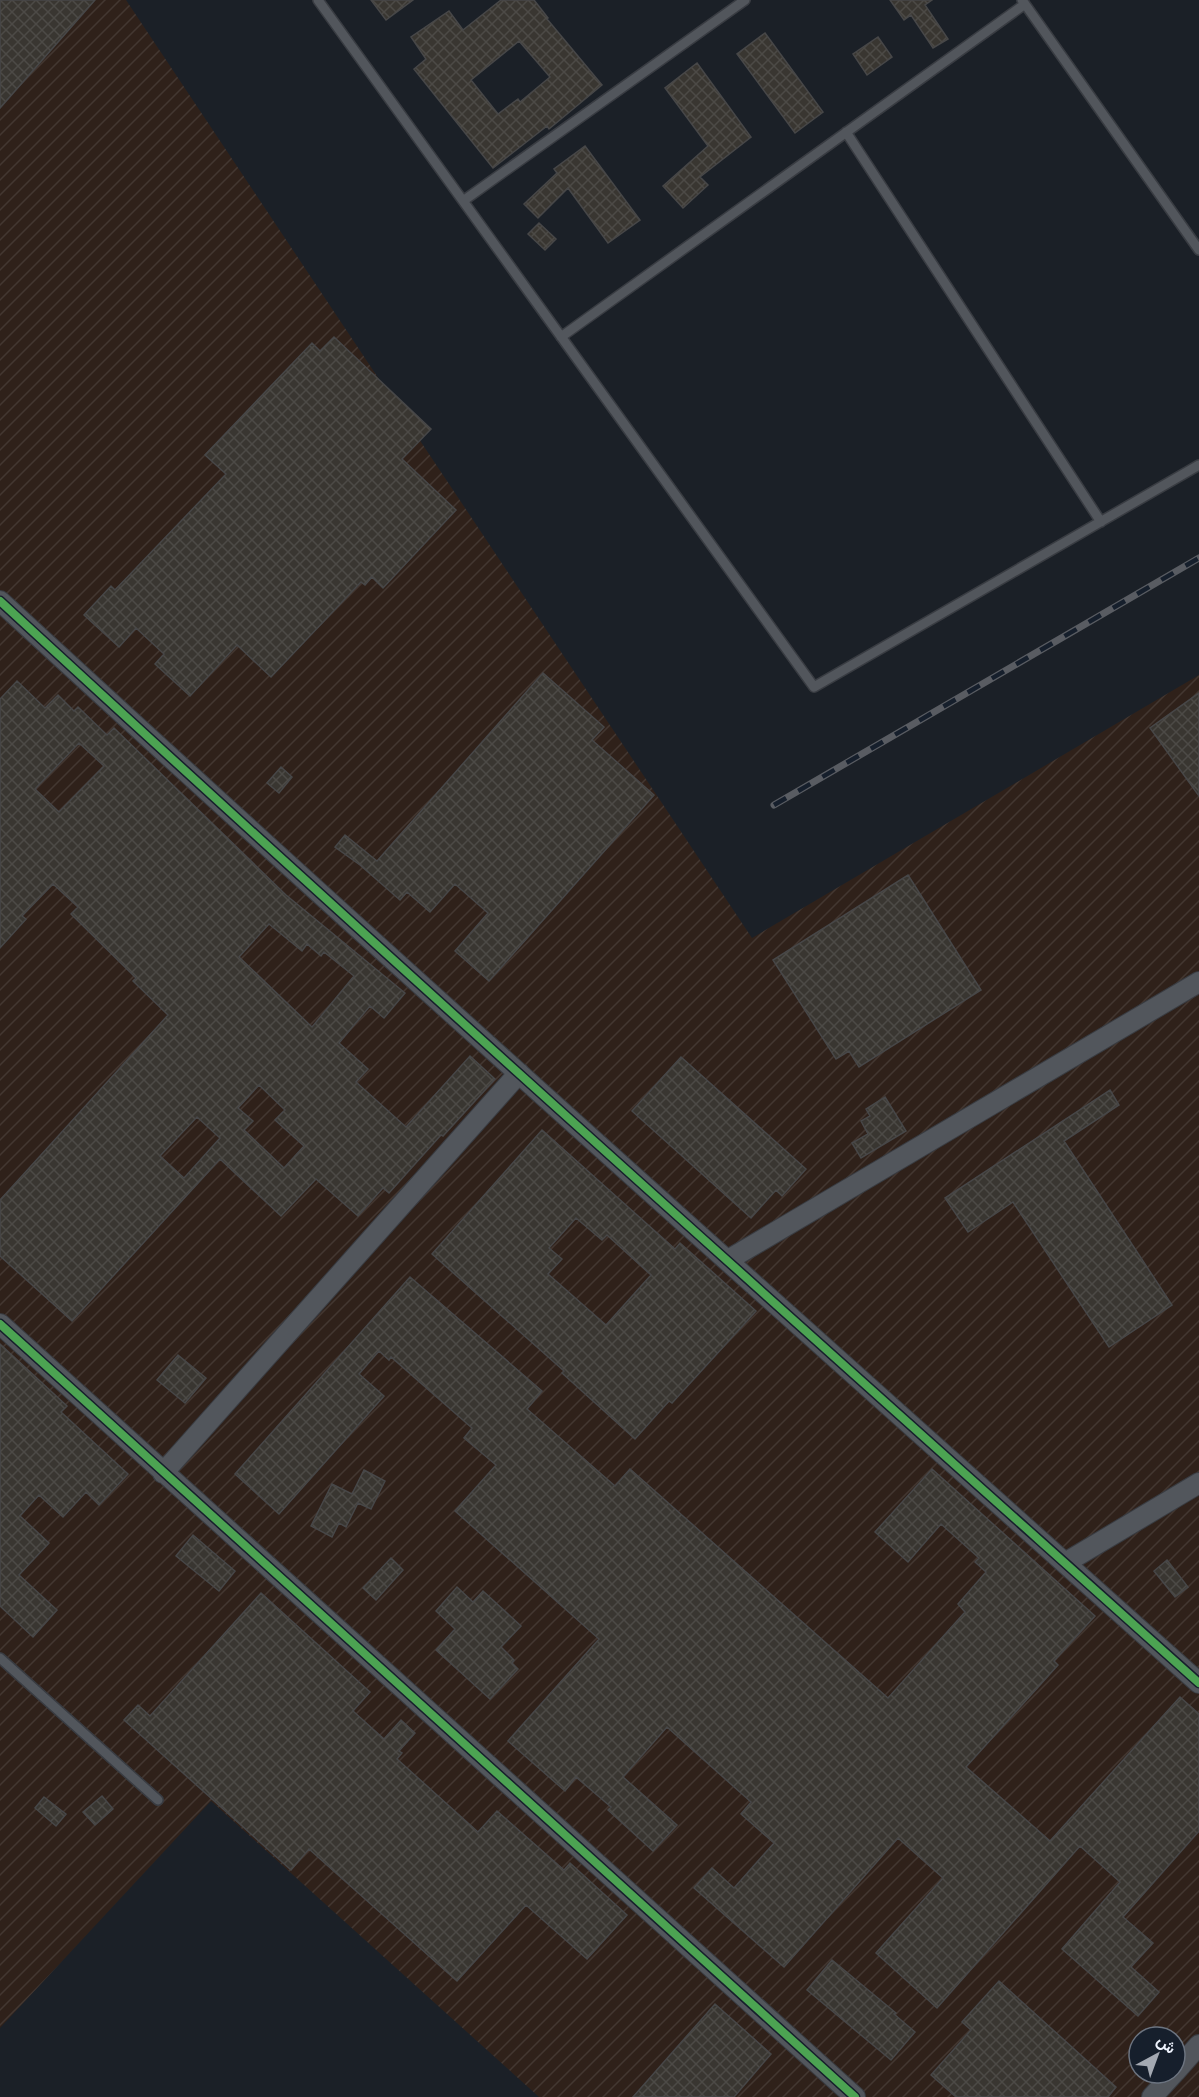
<svg xmlns="http://www.w3.org/2000/svg" width="1199" height="2097" viewBox="0 0 1199 2097" font-family="'IBM Plex Sans',Vazirmatn,sans-serif">
<style>
.industrial{fill:url(#industrial-furrows);fill-rule:evenodd}
.building{fill:url(#building-cross-hatch);stroke:#474748;stroke-width:1.5;fill-rule:evenodd}
.lines{fill:none;stroke-linecap:round;stroke-linejoin:round}
.lane-casing{stroke:#393c42;stroke-width:12}
.street-casing{stroke:#393c42;stroke-width:22}
.lane{stroke:#52565c;stroke-width:9}
.street{stroke:#52565c;stroke-width:20}
.rail-casing{stroke:#595c62;stroke-width:7}
.rail{stroke:#161f2c;stroke-width:4.5;stroke-dasharray:14;stroke-linecap:butt}
.cycleway-casing{stroke:#161f2c;stroke-width:11}
.cycleway{stroke:#4ca352;stroke-width:8}
</style>
<defs>
<pattern id="industrial-furrows" width="10" height="10" patternUnits="userSpaceOnUse" patternTransform="scale(1.5)"><rect width="10" height="10" fill="#2f211a"/><path d="M-1 1l2-2M0 10L10 0M9 11l2-2" fill="none" stroke="#433731"/></pattern>
<pattern id="building-cross-hatch" width="8" height="8" patternUnits="userSpaceOnUse" patternTransform="scale(1.5)"><rect width="8" height="8" fill="#393631"/><path d="M0 0l8 8M0 8l8-8" fill="none" stroke="#4c4a46"/></pattern>
</defs>
<rect width="100%" height="100%" fill="#1b2027"/>
<!-- industrial -->
<path class="industrial" d="M0,0H126L752,938L1199,675V2097H539L211,1801L0,2028ZM1139,2037H1175V2073H1139Z"/>
<!-- building -->
<path class="building" d="M0,0H95L0,108Z
M371,0H413L386,20Z
M501,0H534L548,18L547,19L602,85L549,129L547,126L493,168L414,69L426,59L411,37L449,11L463,30ZM519,41L550,77L520,102L518,99L498,114L471,80Z
M890,0H932L925,5L948,39L933,48L911,15L904,20Z
M765,33L823,112L795,133L737,54Z
M878,37L892,57L867,75L853,54Z
M697,63L751,137L700,177L708,185L683,208L663,186L708,146L665,88Z
M585,146L640,220L608,243L568,188L538,218L524,204L557,173L554,169Z
M539,223L556,239L545,250L528,234Z
M334,337L431,429L402,459L456,510L383,588L372,577L365,585L361,582L271,677L237,645L190,696L155,664L164,654L136,628L119,647L84,615L111,586L115,590L226,474L205,455L312,343L320,351Z
M543,673L604,727L592,740L654,795L489,981L455,951L488,913L455,884L430,912L407,892L400,900L360,865L335,847L345,835L377,861Z
M17,681L45,708L58,695L74,711L78,707L107,735L114,728L286,895L405,993L384,1018L370,1006L339,1043L368,1069L356,1082L406,1127L470,1056L495,1079L443,1136L441,1135L389,1193L383,1188L358,1216L316,1179L281,1216L220,1159L72,1321L0,1256V1200L168,1015L133,981L136,978L71,914L78,907L53,884L22,916L26,919L0,948V699ZM79,743L104,766L59,812L35,789ZM269,924L302,951L307,944L321,956L324,952L354,976L312,1027L239,957ZM259,1085L285,1110L275,1120L304,1146L284,1168L244,1130L253,1121L238,1108ZM197,1117L220,1138L184,1178L160,1156Z
M1199,693V796L1150,728Z
M281,767L292,777L279,793L267,783Z
M908,875L981,990L859,1067L849,1051L836,1059L773,960Z
M681,1057L806,1169L782,1196L776,1190L751,1218L632,1111Z
M1110,1090L1119,1105L1064,1141L1172,1305L1109,1347L1013,1202L968,1232L945,1198Z
M885,1097L906,1131L861,1158L852,1143L868,1134L861,1121L870,1116L866,1109Z
M542,1130L675,1249L680,1243L756,1311L672,1403L669,1401L635,1439L562,1373L564,1371L432,1254ZM576,1218L602,1240L607,1235L651,1275L606,1325L548,1274L562,1259L549,1248Z
M410,1277L542,1391L527,1409L615,1486L630,1469L888,1698L965,1612L958,1604L986,1572L975,1562L979,1558L941,1524L908,1562L875,1532L932,1469L1095,1616L1054,1661L1058,1665L966,1767L1050,1841L1180,1697L1199,1714V1831L1123,1917L1153,1943L1131,1967L1159,1992L1138,2016L1062,1949L1120,1882L1080,1846L937,2008L876,1953L943,1878L898,1838L784,1967L694,1888L712,1868L734,1888L774,1843L741,1814L751,1802L667,1727L623,1777L677,1825L653,1851L608,1810L611,1807L576,1777L565,1791L508,1741L599,1639L455,1511L496,1465L464,1438L472,1428L391,1357L389,1360L379,1351L359,1374L384,1396L279,1514L235,1474Z
M0,1344L67,1406L61,1412L128,1474L99,1505L86,1492L63,1517L39,1495L20,1516L49,1543L19,1575L57,1610L33,1637L0,1606Z
M178,1355L206,1378L185,1403L157,1380Z
M364,1470L385,1481L371,1509L358,1503L346,1527L339,1523L332,1537L311,1526L332,1484L352,1494Z
M193,1535L235,1571L219,1591L176,1556Z
M391,1558L403,1570L376,1600L363,1588Z
M1167,1560L1188,1587L1175,1597L1154,1571Z
M457,1587L473,1602L483,1591L521,1626L501,1647L514,1660L512,1663L518,1669L490,1699L436,1650L455,1629L436,1611Z
M261,1593L370,1692L353,1711L384,1739L401,1720L415,1733L399,1751L402,1753L397,1759L478,1832L497,1811L564,1870L570,1863L627,1915L587,1959L526,1905L457,1981L309,1849L291,1870L124,1720L138,1705L150,1716Z
M102,1796L113,1809L95,1825L83,1812Z
M44,1797L66,1814L56,1826L35,1808Z
M832,1960L896,2013L894,2014L915,2032L891,2060L807,1990Z
M999,1981L1116,2087L1108,2097H956L931,2075L971,2030L962,2022Z
M715,2004L771,2054L734,2097H633Z"/>
<g class="lines">
<!-- lane casing -->
<g class="lane-casing">
<path id="lane" d="M318,0L814,687L1199,465
M1022,0L1199,250
M846,132L1101,522
M463,201L745,0
M561,337L1025,4
M0,1658L158,1800"/>
</g>
<!-- street casing -->
<g class="street-casing">
<path id="street" d="M0,601C396,966 798,1324 1199,1683
M728,1260L1199,982
M0,1324L855,2097
M163,1473L519,1073
M1065,1563L1199,1483
M1175,2072L1199,2045
M1152,2097L1174,2073"/>
</g>
<!-- lane -->
<use href="#lane" class="lane"/>
<!-- street -->
<use href="#street" class="street"/>
<!-- rail casing -->
<g class="rail-casing">
<path id="rail" d="M774,805L1199,558"/>
</g>
<!-- rail -->
<use href="#rail" class="rail"/>
<!-- cycleway casing -->
<g class="cycleway-casing">
<path id="cycleway" d="M0,601C396,966 798,1324 1199,1683
M0,1324L855,2097"/>
</g>
<!-- cycleway -->
<use href="#cycleway" class="cycleway"/>
</g>
<!-- north arrow -->
<g transform="translate(1157 2055) rotate(41)"><circle r="28" fill="#161f2c" stroke="#6c7480" stroke-width="1.5"/>
<path d="M0-4.5L10 22L0 15L-10 22Z" fill="#a4a9b2"/>
<text y="-9" font-size="16" font-weight="bold" text-anchor="middle" fill="#eef3fd">ش</text>
</g>
</svg>
